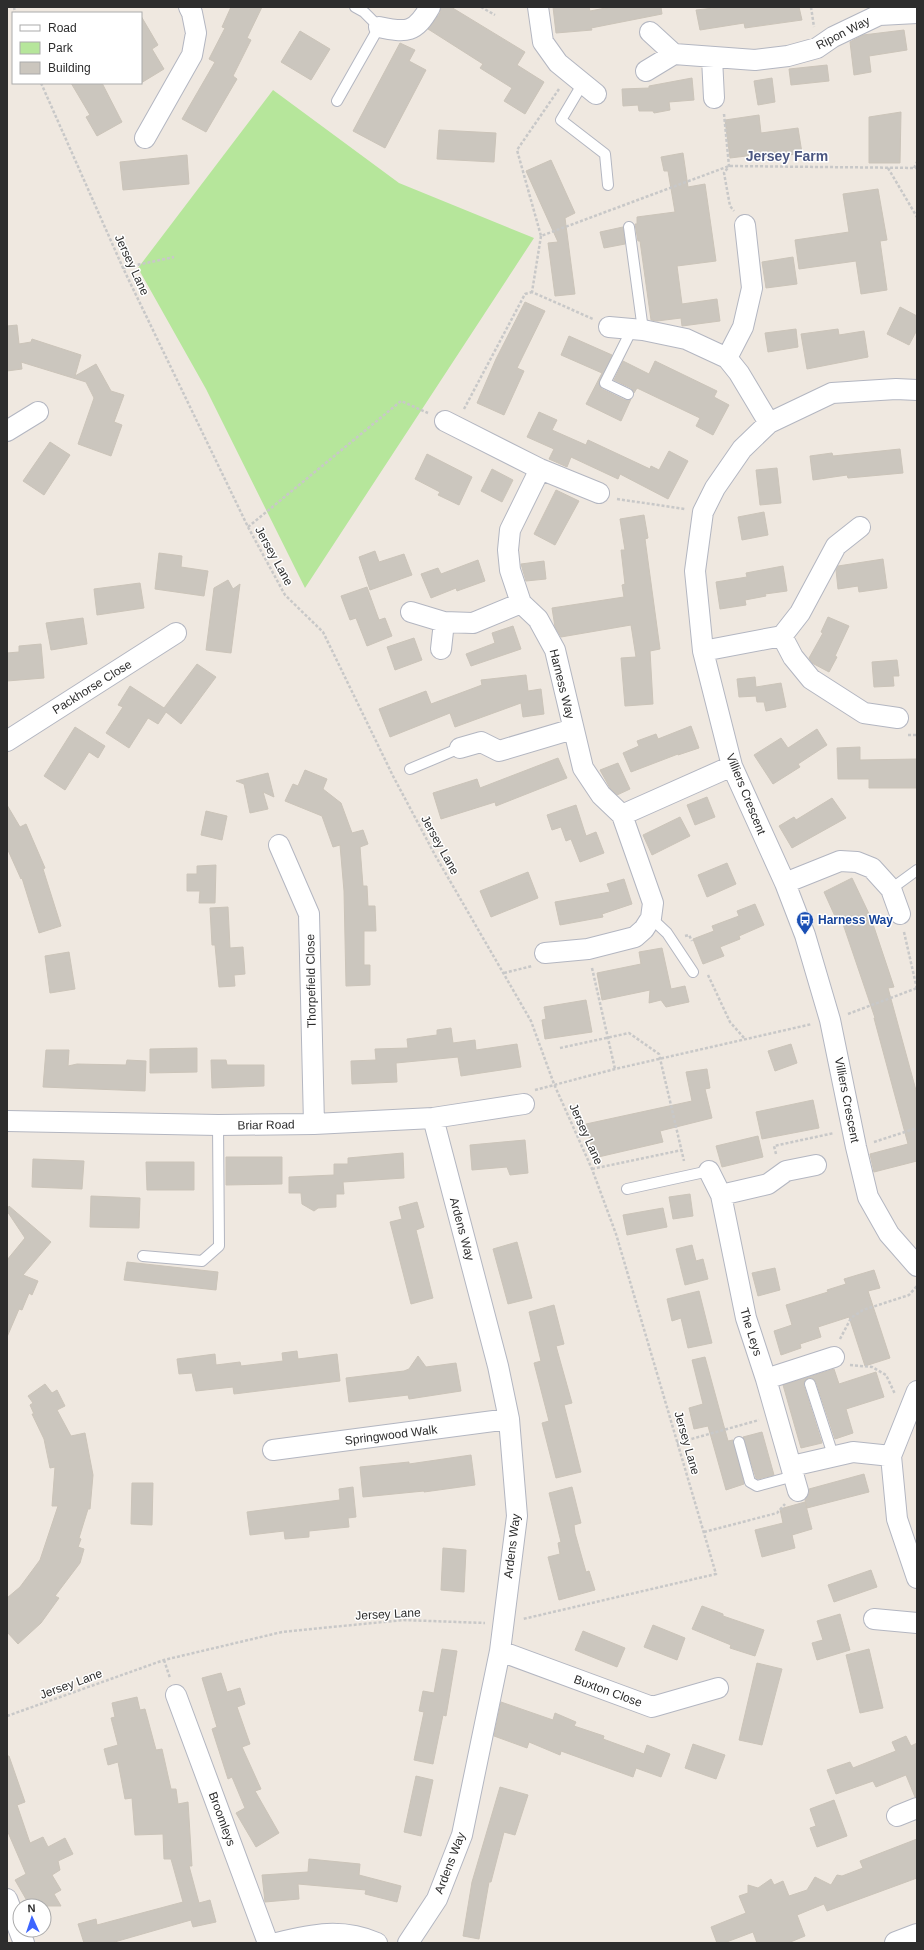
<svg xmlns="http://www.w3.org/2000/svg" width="924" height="1950" viewBox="0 0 924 1950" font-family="Arial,sans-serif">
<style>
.green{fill:#b6e69b}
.building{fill:#cbc6be;stroke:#cbc4b9}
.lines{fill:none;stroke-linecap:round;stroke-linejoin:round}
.service-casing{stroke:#b3b6c1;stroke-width:12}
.minor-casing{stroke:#b3b6c1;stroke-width:22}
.tertiary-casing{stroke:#b3b6c1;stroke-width:24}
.path{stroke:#c8c8c8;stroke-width:2.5;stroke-dasharray:3 2;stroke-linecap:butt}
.service{stroke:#fff;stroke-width:10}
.minor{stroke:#fff;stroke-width:20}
.tertiary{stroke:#fff;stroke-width:22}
.labels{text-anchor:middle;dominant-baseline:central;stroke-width:3;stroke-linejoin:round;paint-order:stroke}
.street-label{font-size:12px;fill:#2d2d2d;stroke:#fff}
.transit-label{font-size:12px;font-weight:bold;fill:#164399;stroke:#fff;text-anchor:start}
.quarter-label{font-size:14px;font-weight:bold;fill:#4b5680;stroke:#fff}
</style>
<rect width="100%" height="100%" fill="#efe8e0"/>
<!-- green -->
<path class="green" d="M273,90L399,183L534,238L305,588L206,389L138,268Z"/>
<!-- building -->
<path class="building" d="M231,7H262L247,38L251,40L233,76L237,79L206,132L182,119L215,62L209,59L225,28L222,27Z
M441,7H451L525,52L517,65L544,82L525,114L504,101L512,88L480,68L483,64L428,29L440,13Z
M553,7H589L590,11L611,7H661L662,14L591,28L592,30L556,33Z
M723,7H799L802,20L745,28L744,23L700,30L696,10Z
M141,16L158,45L152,49L164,69L141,83Z
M904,30L907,50L869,56L871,72L854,75L850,42L863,35Z
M300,31L330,49L311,80L281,62Z
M400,43L415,50L409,61L426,70L385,148L353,131Z
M827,65L829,81L791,85L789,69Z
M692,78L694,100L669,102L670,110L654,113L653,111H639L638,105L623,106L622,89L649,88V86Z
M772,78L775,102L758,105L754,81Z
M71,83H102L122,122L97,136L86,117L90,115Z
M901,112L900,163H869V117Z
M759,115L761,133L798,128L802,153L764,159L763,154L730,158L725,120Z
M439,130L496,133L494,162L437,159Z
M683,153L688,187L705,184L716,261L677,266L682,304L717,299L720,321L682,326L681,318L657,321L651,320L640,241H638L635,224H637V217L675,212L668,171H664L661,157Z
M187,155L189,184L123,190L120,162Z
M551,160L575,213L565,218L575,294L555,296L548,243L558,242L526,171Z
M878,189L887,240L880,241L887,290L861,294L856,261L799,269L795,240L849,232L843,194Z
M623,227L625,244L604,248L600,232Z
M793,257L797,284L766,288L762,262Z
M525,302L545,311L517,368L524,371L504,415L477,403L496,359Z
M900,307L917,316V330L909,345L887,334Z
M17,325L19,344L31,342L32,339L81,355L75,376L96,364L111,391L124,395L114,422L122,425L111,456L78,444L94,398L86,382L21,362L22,369L7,371V326Z
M796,329L798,347L768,352L765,333Z
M838,329L839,335L864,331L868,357L807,369L801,334Z
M569,336L612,355L599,384L602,389L625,400L631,399L621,421L586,404L602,373L561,355Z
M623,361L649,374L655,361L717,391L714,397L729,405L713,435L696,426L700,418L637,388L634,393L631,388L614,380Z
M539,412L557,420L552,430L586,445L588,440L650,469L651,466L659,470L669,451L688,461L668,499L620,474L618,479L571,457L567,467L549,459L554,449L527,437Z
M50,442L70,455L44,495L23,481Z
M900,449L903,473L848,478L847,475L813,480L810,456L832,453L833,456Z
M427,454L472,477L459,505L438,495L440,492L415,479Z
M777,468L781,503L760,505L756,470Z
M492,469L513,480L502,502L481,491Z
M556,490L579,501L555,545L534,534Z
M764,512L768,535L742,540L738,517Z
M644,515L648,538L645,539L660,649L650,651L653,704L625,706L621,658L636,657L631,625L561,637L555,627L552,608L624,597L622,585L625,584L621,550H625L620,519Z
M375,551L379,562L404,554L412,575L370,590L359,557Z
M159,553L182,556L181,567L208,571L204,596L155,589Z
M883,559L887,588L859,592L858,586L838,589L836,570L838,566Z
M478,560L485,581L457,591L456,588L431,598L421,574L438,568L441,574Z
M544,561L546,579L526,581L521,564Z
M783,566L787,591L765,594L766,596L745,600L746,605L720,609L716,582L747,577L746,573Z
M228,580L233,589L240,584L231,653L206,650L214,588Z
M140,583L144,608L97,615L94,589Z
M367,587L379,620L385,618L392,636L367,646L356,618L350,620L341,596Z
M828,617L849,626L835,656L837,657L829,672L812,663L809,658L823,633L821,632Z
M83,618L87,644L51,650L46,623Z
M513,626L521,649L471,666L466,654L495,643L492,633Z
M414,638L422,660L395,670L387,647Z
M41,644L44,678L7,681V653L19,652V646Z
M897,660L899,676H893L894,686L874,687L872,662Z
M197,664L216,677L181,724L166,712L158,724L148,718L129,748L106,733L123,707L118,705L130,686L164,708Z
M526,675L528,691L541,689L544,714L523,717L521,703L455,727L450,713L390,737L379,709L426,691L431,704L482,685L481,680Z
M755,677L756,687L781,683L786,707L766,711L764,702H757L756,696L739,697L737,679Z
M691,726L699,748L678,755V754L631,772L623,753L639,746L637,741L656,734L658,739Z
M75,727L105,746L98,758L89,752L65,790L44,776Z
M817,729L827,745L798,764L800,767L773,784L754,755L781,738L788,748Z
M860,747V760L917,759V788H869V779H838L837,748Z
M558,758L567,778L496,806L495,802L441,819L433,793L477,779L480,788Z
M618,763L630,789L617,795L610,788L600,770Z
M305,770L327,779L323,789L341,803L352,833L363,830L368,844L360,847L363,886H367L368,906H375L376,931H364V965H370V985L346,986L344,891L340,845L333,847L322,816L285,801L293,784L298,786Z
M268,773L274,797L263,792L268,809L250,813L244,784L236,781Z
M707,797L715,817L695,825L687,805Z
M832,798L846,818L792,848L779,826L794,817L796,820Z
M7,805L20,827L26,824L45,868L43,869L61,926L39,933L22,878L21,879L7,848Z
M576,805L586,836L596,832L604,853L580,862L571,839L566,841L561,827L552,830L547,815Z
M206,811L227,816L222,840L201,835Z
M680,817L690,836L652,855L643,835Z
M727,863L736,884L707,897L698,875Z
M216,865L215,903H199L200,891H187V874H197V866Z
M528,872L538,898L491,917L480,891Z
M852,878L871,918L894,987L888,988L917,1094V1161L874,1172L870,1154L908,1144L874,1018H875L842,921L838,923L824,892Z
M624,879L632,904L602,914L603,917L560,925L555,902L610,892L607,884Z
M755,904L764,925L739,936L740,939L720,947L724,956L703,964L693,939L714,931L712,926L739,916L737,911Z
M228,907L230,948L243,947L245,974L234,975L235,986L219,987L215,945H212L210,908Z
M662,948L671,989L685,986L689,1002L666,1007L661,1000L649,1003L650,990L602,1000L597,973L641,964L639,952Z
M69,952L75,989L50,993L45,956Z
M586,1000L592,1032L545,1039L542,1020L546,1019L544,1007Z
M451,1028L453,1043L475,1040L476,1050L517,1044L521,1067L461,1076L458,1057L396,1063L397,1082L352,1084L351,1061L376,1060L375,1049L408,1048L407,1039L437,1035V1030Z
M791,1044L797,1063L775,1071L768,1051Z
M197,1048V1072L150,1073V1049Z
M46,1050H69L68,1066L77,1064L126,1065L127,1060L146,1061L145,1091L43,1087Z
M211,1060H226L227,1065H264V1086L212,1088Z
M707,1069L710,1088L705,1089L712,1118L660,1131L663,1142L594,1158L586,1124L692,1101L686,1072Z
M813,1100L819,1128L762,1139L756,1112Z
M758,1136L763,1157L722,1167L716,1146Z
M525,1140L528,1173L510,1175L507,1167L472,1170L470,1145Z
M403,1153L404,1178L343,1182L344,1194H336V1207L318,1208L314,1211L302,1204L301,1193H289V1177L334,1175V1164H348V1158Z
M226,1157H282V1184L226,1185Z
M33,1159L84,1161L82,1189L32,1187Z
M146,1162H194V1190H147Z
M690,1194L693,1216L673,1219L669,1197Z
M91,1196L140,1198L139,1228L90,1227Z
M417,1202L424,1227L416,1230L433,1298L411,1304L390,1222L402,1219L399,1207Z
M9,1206L51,1242L23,1275L38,1281L32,1295L29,1293L22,1310L19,1309L7,1337V1260L25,1238L7,1211Z
M663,1208L667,1227L627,1235L623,1215Z
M517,1242L532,1298L508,1304L493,1249Z
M692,1245L696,1261L703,1259L708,1279L685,1285L676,1249Z
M127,1262L218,1272L216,1290L124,1280Z
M775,1268L780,1290L758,1296L752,1273Z
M874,1270L880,1288L868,1291L890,1358L865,1366L849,1317L818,1327L821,1337L800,1344L801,1348L781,1355L774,1331L792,1325L786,1305L828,1292L827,1290L846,1284L844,1279Z
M699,1291L712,1343L688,1348L681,1318L672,1321L667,1299Z
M554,1305L564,1344L556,1346L572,1403L564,1405L581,1472L556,1478L542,1423L549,1421L534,1363L541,1361L529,1312Z
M297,1351L298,1359L337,1354L340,1381L234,1394L233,1387L196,1391L192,1373L179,1374L177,1359L215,1354L216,1365L240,1362L241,1366L283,1361L282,1353Z
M418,1356L426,1367L456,1363L461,1391L409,1399L408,1395L349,1402L346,1378L404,1371L409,1369Z
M705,1357L728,1441L733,1440L744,1484L726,1490L708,1426L694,1429L689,1408L703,1404L692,1360Z
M834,1369L839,1384L876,1372L884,1397L846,1409L853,1433L835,1439L816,1382L812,1378H808L804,1382V1386L822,1443L801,1448L783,1385Z
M45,1384L52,1393L57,1390L65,1406L57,1410L71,1436L85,1433L93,1475L90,1509H88L79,1538L81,1539L78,1547L84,1549L80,1563L55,1596L59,1598L41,1623L18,1644L7,1632V1598L20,1587L40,1560L58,1506H52L55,1467L50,1468L44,1439L32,1414H34L30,1405L33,1403L28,1396Z
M762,1432L774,1475L758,1479L756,1478L743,1437Z
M471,1455L475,1485L424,1492V1491L363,1497L360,1467L409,1462V1464Z
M864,1474L869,1492L807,1508L805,1500L809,1494V1489Z
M132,1483H153L152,1525L131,1524Z
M353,1487L356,1517L348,1518L349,1527L309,1531V1537L285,1539L284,1531L250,1535L247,1512L340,1500L339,1489Z
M572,1487L581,1523L574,1525L575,1533L586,1572L589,1571L595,1590L559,1600L548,1557L560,1554L558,1543L561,1542L549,1493Z
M805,1502L812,1529L792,1535L795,1548L762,1557L755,1530L783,1523L780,1509Z
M443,1548L466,1550L464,1592L441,1590Z
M871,1570L877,1587L834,1602L828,1585Z
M702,1606L723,1614V1616L764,1630L755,1656L730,1648L731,1645L692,1629Z
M840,1614L850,1650L817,1660L812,1643L823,1640L817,1621Z
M653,1625L685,1638L677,1660L644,1647Z
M583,1631L625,1648L617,1667L575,1650Z
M442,1649L457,1651L446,1716L443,1715L433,1764L414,1760L424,1712L419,1711L423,1691L434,1693Z
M869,1649L883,1708L860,1713L846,1655Z
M757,1663L782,1669L762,1745L739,1740Z
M221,1673L227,1692L240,1688L245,1704L237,1707L250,1744L242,1747L261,1789L255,1791L279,1833L256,1847L236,1813L245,1808L232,1777L228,1779L212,1729L217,1727L202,1678Z
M137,1697L140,1710L145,1709L156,1750L162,1749L171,1789H176L178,1804L188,1802L192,1866H189L199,1903L210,1900L216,1922L193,1927L191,1920L111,1943H84L78,1924L96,1919L97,1925L183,1902L171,1859H164L163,1834L135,1835L132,1798L125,1799L118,1762L108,1765L104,1749L118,1745L111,1718L115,1717L112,1703Z
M501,1702L553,1720L555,1713L576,1722L574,1726L604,1736L603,1739L644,1754L647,1745L670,1754L661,1777L636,1768L633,1777L561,1751L560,1755L529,1742L527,1748L494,1736Z
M906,1736L911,1746L917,1743V1797H915L906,1775L876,1787L873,1781L836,1794L827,1770L850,1762L853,1768L896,1751L892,1742Z
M693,1744L725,1755L716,1779L685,1768Z
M7,1756H9L25,1802L17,1805L30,1843L43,1837L48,1847L65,1838L73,1854L58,1861L60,1870L52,1875L61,1890L54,1894L61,1906H30L15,1880L26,1874L7,1830Z
M416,1776L433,1780L421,1836L404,1832Z
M500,1787L528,1795L515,1835L504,1832L491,1882H489L479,1939L463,1936L472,1882Z
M834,1800L847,1836L817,1847L810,1828L816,1826L810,1809Z
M917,1839V1878L827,1911L824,1904L797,1915L805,1936L788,1943H757L753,1932L724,1943H717L711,1927L746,1913L739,1896L748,1893V1885L758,1888L771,1879L774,1885L783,1881L789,1896L807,1890L815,1877L831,1885L837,1875L842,1876L863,1868L860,1861Z
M309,1859L360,1864L359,1875L401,1886L397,1902L365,1894L366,1890L298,1884L299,1899L265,1902L262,1875L308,1872Z"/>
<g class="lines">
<!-- service casing -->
<g class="service-casing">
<path id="service" d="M583,83L561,120L605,154L608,185
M337,101L379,27L364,12L355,7
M629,227L643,330
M628,394L605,383L632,329
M410,769L460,748
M891,889L917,870
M651,918L667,933L693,972
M627,1189L709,1171
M143,1256L202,1261L219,1246L218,1125
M810,1384L833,1455
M739,1442L750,1482L757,1486L794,1476"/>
</g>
<!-- minor casing -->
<g class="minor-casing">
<path id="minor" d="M538,7L543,42L558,63L596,94
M379,27C407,33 415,33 430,7
M674,54L755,60L788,56L817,48L833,37L879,15L917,13
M712,58L714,98
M646,71L674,54L650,32
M145,138L192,55L196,33L192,13L189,7
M609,327L643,330L686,339L727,358L739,373L769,423
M727,358L743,327L752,288L745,225
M917,390L896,389L832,393L769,423L742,449L715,488L703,512L695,571L703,651L732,766L785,883L805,935L830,1020L856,1147L868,1197L889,1234L917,1266
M445,421L540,469L599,493
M7,431L38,412
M540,469L510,530L508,550L510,570L521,603L538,619L555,650L583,768L601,795L622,815L653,903L651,918L644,929L635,937L588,949L545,953
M411,612L444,622L473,623L521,603
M782,636L793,657L811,679L864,713L898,718
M441,649L444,622
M703,651L782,636L800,613L836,546L860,527
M7,741L176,633
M460,748L481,742L499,751L573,729
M622,815L732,766
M279,845L309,914L314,1124
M785,883L840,861L857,862L872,868L891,889L900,914
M7,1121L218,1125L314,1124L433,1118L524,1104
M709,1171L721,1195L746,1318L766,1379L798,1491
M721,1195L768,1184L786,1171L816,1165
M766,1379L834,1357
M917,1391L891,1456L897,1519L917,1578
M273,1450L509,1419
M792,1466L853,1452L891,1456
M874,1619L917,1623
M500,1651L652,1707L718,1688
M176,1695L268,1943
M897,1816L917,1808
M7,1899L24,1943
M277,1943C313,1934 342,1928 377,1943
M408,1943L437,1899L462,1835L500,1651L517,1516L509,1419L498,1366L433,1118"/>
</g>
<!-- tertiary casing -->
<g class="tertiary-casing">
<path id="tertiary" d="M896,1943L917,1935"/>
</g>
<!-- path -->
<path class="path" d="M14,7L15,13
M481,7L495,15
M811,7L814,27
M41,83L123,268L248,527L285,595L323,632L393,776L435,855L531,1021L554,1084L592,1169L616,1234L716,1574L523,1619
M559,89L517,150L541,236L729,166L917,168
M724,114L729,166L724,173L730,206L734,211
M888,168L917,217
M914,168L917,162
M541,236L532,292L593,319
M123,268L174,257
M464,409L525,294L532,292
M617,499L685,509
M248,527L401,401L428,413
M908,735H917
M904,932L917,989
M685,936L689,935L692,941
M592,968L615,1069
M504,973L532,966
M708,975L730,1022L745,1039
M848,1014L917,988
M560,1048L629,1033L659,1054L684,1161
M535,1090L615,1069L812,1024
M874,1142L917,1128
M776,1154L774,1146L834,1133
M592,1169L682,1150
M840,1339L851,1318L863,1310L909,1295L917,1286
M850,1365L872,1367L886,1375L895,1394
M677,1443L759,1420
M704,1532L777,1513L785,1504
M164,1660L170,1678
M7,1716L164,1660L282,1632L403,1620L485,1623"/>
<!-- service -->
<use href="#service" class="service"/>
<!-- minor -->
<use href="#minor" class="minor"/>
<!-- tertiary -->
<use href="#tertiary" class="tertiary"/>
</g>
<!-- icons -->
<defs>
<g id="bus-pin" transform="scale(0.9)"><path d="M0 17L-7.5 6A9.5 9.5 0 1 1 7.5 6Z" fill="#1a4fb4" stroke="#fff"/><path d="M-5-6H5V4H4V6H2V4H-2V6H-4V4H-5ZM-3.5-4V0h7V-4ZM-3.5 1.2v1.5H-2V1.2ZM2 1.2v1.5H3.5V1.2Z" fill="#fff"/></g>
</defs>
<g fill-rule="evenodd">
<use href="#bus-pin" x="805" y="920"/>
</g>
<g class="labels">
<!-- street labels -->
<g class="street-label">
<text transform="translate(843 33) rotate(-27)">Ripon Way</text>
<text transform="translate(132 265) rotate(65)">Jersey Lane</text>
<text transform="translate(274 556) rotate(61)">Jersey Lane</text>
<text transform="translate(562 684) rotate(76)">Harness Way</text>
<text transform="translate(92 687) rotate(-32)">Packhorse Close</text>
<text transform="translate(746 794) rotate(68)">Villiers Crescent</text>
<text transform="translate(440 845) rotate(61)">Jersey Lane</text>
<text transform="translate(311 981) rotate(-91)">Thorpefield Close</text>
<text transform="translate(847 1100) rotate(79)">Villiers Crescent</text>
<text transform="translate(266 1125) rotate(-1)">Briar Road</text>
<text transform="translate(586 1134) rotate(66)">Jersey Lane</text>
<text transform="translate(462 1229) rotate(75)">Ardens Way</text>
<text transform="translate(751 1332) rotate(73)">The Leys</text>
<text transform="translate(391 1435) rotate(-7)">Springwood Walk</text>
<text transform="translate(687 1443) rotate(74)">Jersey Lane</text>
<text transform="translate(512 1546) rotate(-83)">Ardens Way</text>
<text transform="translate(388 1614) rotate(-3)">Jersey Lane</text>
<text transform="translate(71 1684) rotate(-20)">Jersey Lane</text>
<text transform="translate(608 1691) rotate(20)">Buxton Close</text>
<text transform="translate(222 1819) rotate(70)">Broomleys</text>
<text transform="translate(450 1863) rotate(-69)">Ardens Way</text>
</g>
<!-- transit labels -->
<g class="transit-label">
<text x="818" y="920">Harness Way</text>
</g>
<!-- quarter labels -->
<g class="quarter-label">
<text x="787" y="156">Jersey Farm</text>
</g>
</g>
<!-- border -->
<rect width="924" height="1950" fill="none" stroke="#2d2d2d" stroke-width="16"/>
<!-- legend -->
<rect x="12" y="12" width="130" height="72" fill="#ffffff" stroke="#ababab"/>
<rect x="20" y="25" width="20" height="6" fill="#ffffff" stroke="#ababab"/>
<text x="48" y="32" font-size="12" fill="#2d2d2d">Road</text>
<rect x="20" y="42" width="20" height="12" fill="#b6e69b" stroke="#ababab"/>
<text x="48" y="52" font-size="12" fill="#2d2d2d">Park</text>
<rect x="20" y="62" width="20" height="12" fill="#cbc6be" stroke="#ababab"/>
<text x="48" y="72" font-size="12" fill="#2d2d2d">Building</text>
<!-- north arrow -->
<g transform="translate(32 1918) rotate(357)"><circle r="19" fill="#ffffff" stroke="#ababab"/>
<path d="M0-3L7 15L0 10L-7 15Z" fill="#3d65ff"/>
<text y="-6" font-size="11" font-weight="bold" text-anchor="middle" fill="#2d2d2d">N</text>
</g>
</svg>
